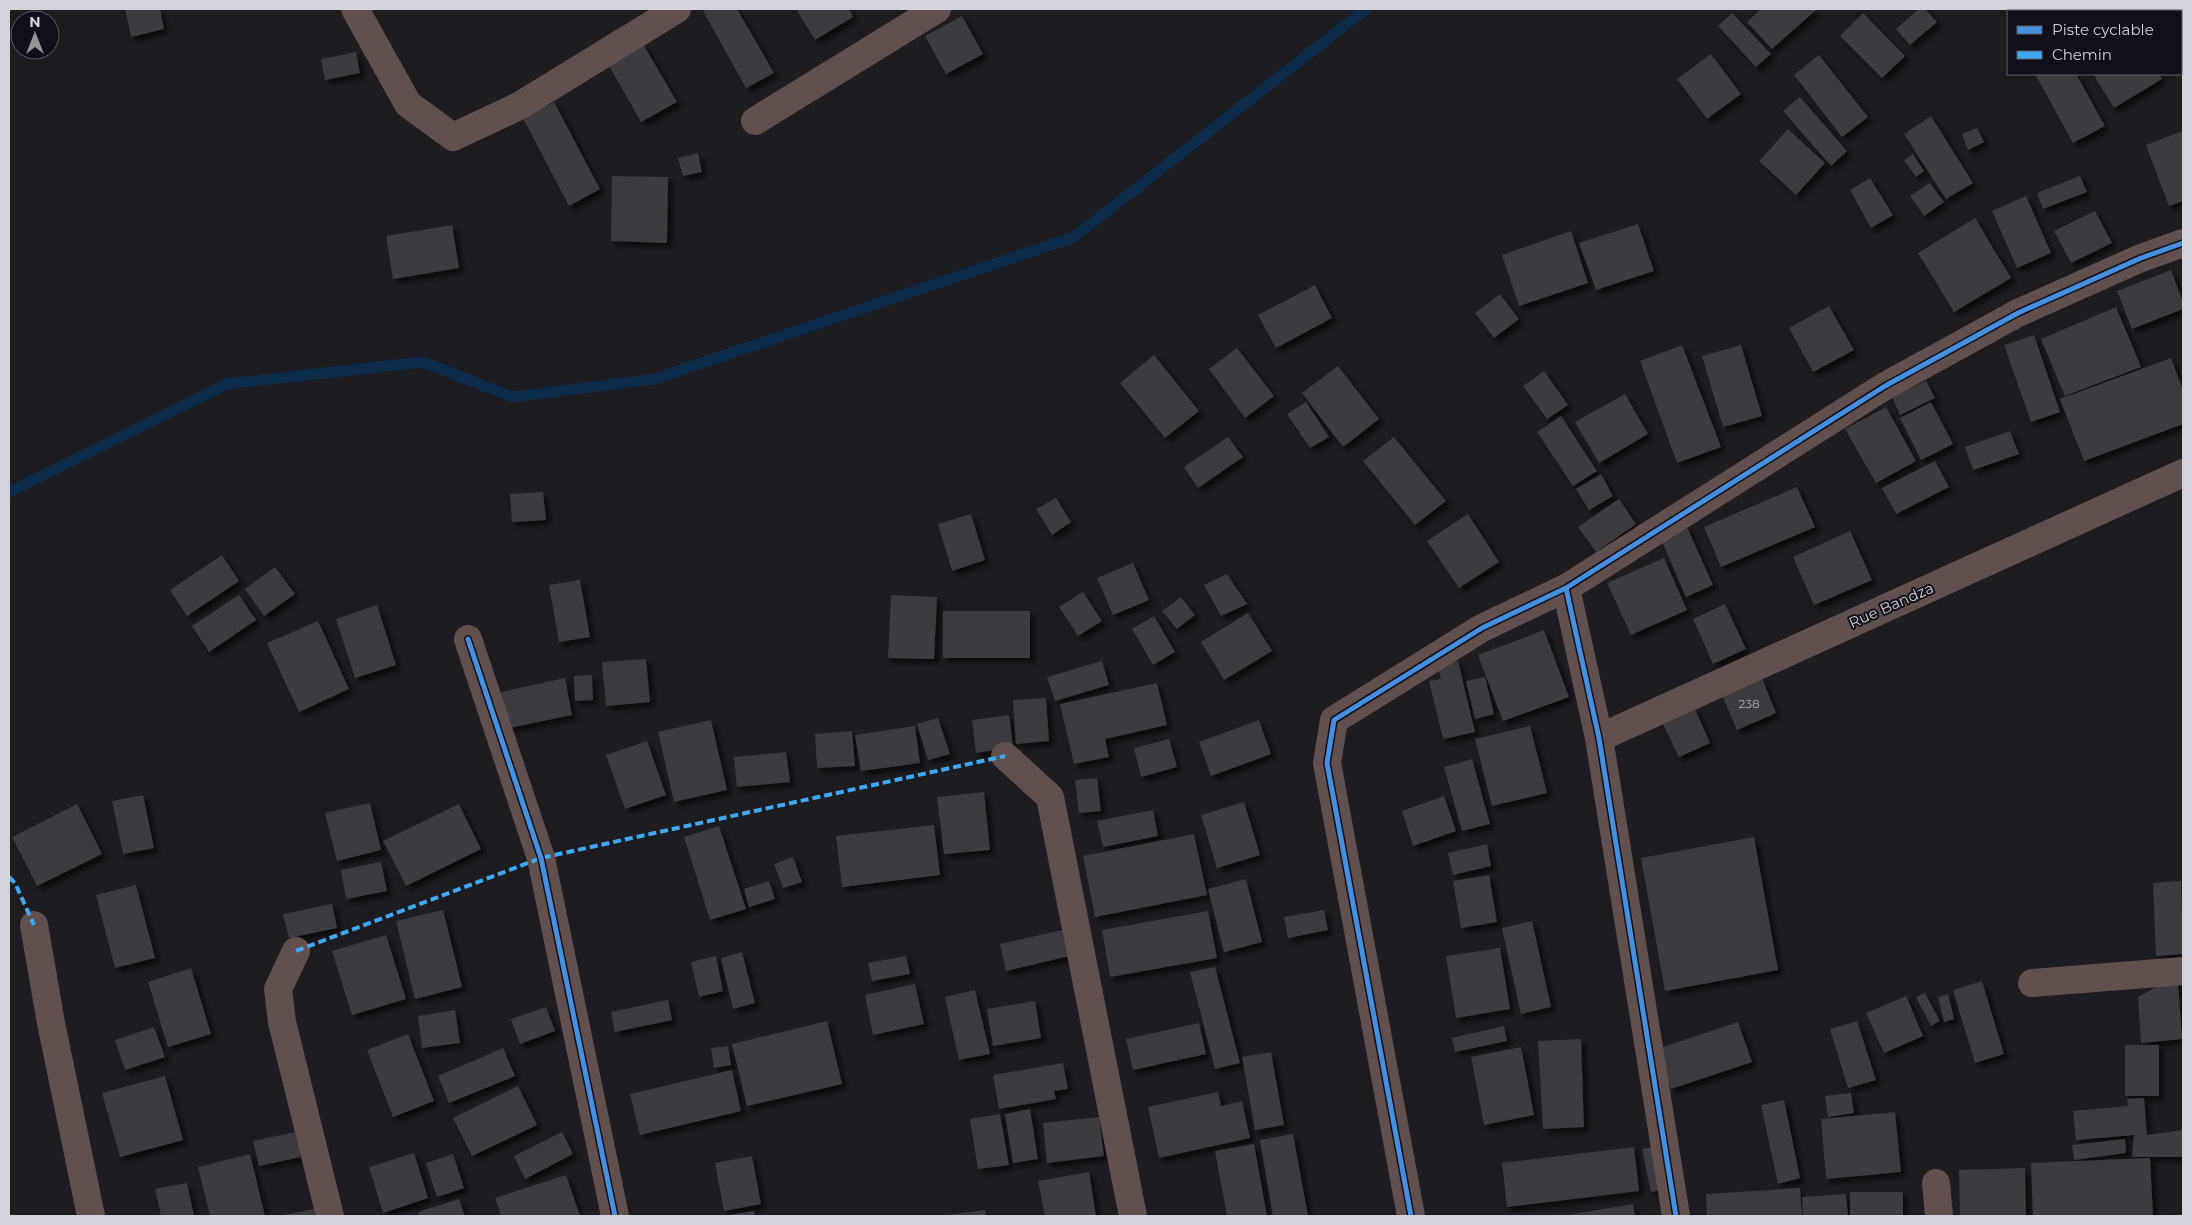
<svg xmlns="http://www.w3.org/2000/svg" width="2192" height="1225" viewBox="0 0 2192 1225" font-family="Montserrat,sans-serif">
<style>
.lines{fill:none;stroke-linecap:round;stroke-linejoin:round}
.stream{stroke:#0d2b4a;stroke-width:11}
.building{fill:#3b3b40;filter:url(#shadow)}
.minor{stroke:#62504e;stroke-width:28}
.quiet{stroke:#3fa9f5;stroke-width:4;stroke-dasharray:8 4;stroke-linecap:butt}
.cycleway-casing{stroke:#11101a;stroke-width:8}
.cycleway{stroke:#468fdf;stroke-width:5}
.labels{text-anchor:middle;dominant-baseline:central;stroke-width:4;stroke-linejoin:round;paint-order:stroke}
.number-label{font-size:12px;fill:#adadb4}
.street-label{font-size:15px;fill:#d3d3db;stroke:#11101a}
</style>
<defs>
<filter id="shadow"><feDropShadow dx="4.5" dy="4.5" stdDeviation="2.5" flood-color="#0009"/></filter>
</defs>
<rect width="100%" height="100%" fill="#1c1c21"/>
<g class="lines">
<!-- stream -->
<path class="stream" d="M9,492L227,384L423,362L513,397L655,379L1074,237L1366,9"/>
</g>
<!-- building -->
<path class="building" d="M125,9H160L164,29L131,37Z
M708,9H737L774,73L746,88L703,11Z
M796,9H849L853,17L815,40Z
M1761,9H1817L1772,49L1747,22Z
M1919,9H1925L1937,22L1910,45L1896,29Z
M1732,13L1771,54L1756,67L1718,26Z
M1863,13L1905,56L1882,78L1840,36Z
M962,16L983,54L946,74L925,36Z
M643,44L677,102L641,122L608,64Z
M356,52L360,73L325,80L321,59Z
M1711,54L1741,94L1707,119L1677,79Z
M1819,55L1868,117L1842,137L1794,75Z
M2035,74H2076L2105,126L2073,143Z
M2093,74H2159L2162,79L2114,108Z
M1800,97L1847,151L1831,166L1783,111Z
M554,102L600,189L569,206L523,118Z
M1931,116L1973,183L1946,199L1904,134Z
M1977,128L1984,142L1968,150L1962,134Z
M1788,129L1825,163L1796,195L1759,161Z
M2183,131V201L2169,206L2146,145Z
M698,153L702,172L683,176L678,158Z
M1913,154L1924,171L1916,177L1904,160Z
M612,176L668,177L667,243L611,241Z
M2080,176L2087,192L2043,209L2037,193Z
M1870,178L1893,215L1871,228L1850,190Z
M1930,183L1944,202L1924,216L1910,196Z
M2026,196L2051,253L2017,268L1992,211Z
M2095,211L2112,243L2071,263L2054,231Z
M1975,218L2011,278L1954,312L1918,253Z
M1638,224L1654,271L1596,290L1579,243Z
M452,225L459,268L393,279L386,236Z
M1571,231L1588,283L1519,306L1502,255Z
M2171,270L2183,302V309L2132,329L2117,291Z
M1315,285L1332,318L1276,348L1258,315Z
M1500,294L1519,319L1494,338L1475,313Z
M1829,306L1854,350L1813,372L1789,328Z
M2116,307L2141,367L2065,396L2041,339Z
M2034,335L2060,412L2031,422L2004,345Z
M1682,345L1721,447L1677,463L1640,361Z
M1741,345L1762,416L1723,427L1702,356Z
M1237,348L1274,396L1245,418L1209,369Z
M1154,355L1199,411L1165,438L1120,383Z
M2171,358L2183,390V424L2084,461L2060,399Z
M1338,366L1379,419L1343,447L1302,393Z
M1544,371L1568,405L1547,419L1523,386Z
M1926,381L1935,398L1900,415L1892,397Z
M1625,394L1648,434L1599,463L1575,422Z
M1306,402L1329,437L1310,448L1287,414Z
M1931,402L1953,444L1921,460L1900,418Z
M1886,407L1916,461L1876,483L1845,429Z
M1561,416L1597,471L1573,486L1537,432Z
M2010,431L2019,454L1973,470L1965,447Z
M1228,437L1243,457L1198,488L1184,467Z
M1394,437L1446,501L1415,525L1363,461Z
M1935,461L1949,487L1896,514L1882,488Z
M1601,474L1613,496L1589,510L1576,489Z
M1797,487L1815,527L1721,567L1704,527Z
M543,492L546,520L512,522L510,494Z
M1056,498L1071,522L1052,535L1036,509Z
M1619,499L1636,524L1596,552L1578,527Z
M971,514L985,560L952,571L938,524Z
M1468,514L1499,562L1459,588L1427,541Z
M1686,525L1713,585L1686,597L1660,537Z
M1850,531L1872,580L1814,605L1793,557Z
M222,555L239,581L187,616L170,590Z
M1664,558L1687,610L1631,635L1607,583Z
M1133,563L1149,600L1113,615L1097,578Z
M275,567L295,594L264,616L245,589Z
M1227,574L1247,604L1221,616L1204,585Z
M580,580L590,637L559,642L549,585Z
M1083,592L1102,621L1078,636L1059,607Z
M239,595L256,620L209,652L192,626Z
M891,595L937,597L934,659L888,658Z
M1181,597L1195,615L1177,629L1162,611Z
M1725,604L1746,649L1713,664L1693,619Z
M377,605L396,665L355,678L336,619Z
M943,611H1030V658H943Z
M1248,613L1272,651L1224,680L1201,642Z
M1154,616L1175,652L1153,665L1132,629Z
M318,621L349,689L299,712L267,643Z
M1544,630L1569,697L1503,721L1478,655Z
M646,659L650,702L606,706L602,662Z
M1102,661L1109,685L1055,701L1047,677Z
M1458,661L1475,732L1443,739L1429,681L1441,679L1437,665Z
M592,675L593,700L575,701L574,676Z
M1485,677L1494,714L1475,719L1466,681Z
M565,678L572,715L509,728L501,692Z
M1762,678L1776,713L1737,730L1722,695Z
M1157,683L1167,725L1105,739L1109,757L1074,764L1060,704Z
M1046,698L1049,741L1016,744L1013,700Z
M1694,707L1710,743L1679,757L1662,722Z
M1009,715L1013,747L976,753L972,720Z
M938,718L950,754L928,760L917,724Z
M711,720L727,790L674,802L658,732Z
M1259,720L1271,754L1211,776L1199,742Z
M915,726L920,763L861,771L855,735Z
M1530,726L1547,793L1492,806L1475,739Z
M852,731L855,766L817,768L815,734Z
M1169,739L1177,767L1141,777L1134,748Z
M647,741L666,795L625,809L606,755Z
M786,752L790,782L737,787L734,757Z
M1472,759L1490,824L1462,831L1444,767Z
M1097,778L1101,811L1079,813L1075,780Z
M984,792L990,850L944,854L937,797Z
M143,795L154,848L123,854L112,801Z
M1444,796L1456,831L1413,846L1402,811Z
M1244,802L1260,855L1217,868L1201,815Z
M370,803L381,850L337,861L325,813Z
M77,804L102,854L37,886L12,837Z
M459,804L481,849L406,886L383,841Z
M1153,810L1158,836L1103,847L1097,821Z
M934,825L940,875L842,887L836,836Z
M719,826L746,909L710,920L684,837Z
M1194,834L1207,895L1095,917L1083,856Z
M1754,837L1778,970L1665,991L1641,858Z
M1487,844L1491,866L1453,875L1448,853Z
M793,857L802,882L783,888L774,864Z
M381,862L387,891L346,899L341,870Z
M1489,875L1497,922L1461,928L1453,881Z
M1246,879L1262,942L1224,952L1208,889Z
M769,881L775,899L749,907L744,889Z
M2181,881L2183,954L2156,956L2153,883Z
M136,885L155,958L115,968L96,895Z
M332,904L337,928L289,938L283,914Z
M443,910L462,987L415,999L396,921Z
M1324,910L1328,930L1288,938L1284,917Z
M1208,911L1217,958L1110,977L1102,930Z
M1532,921L1551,1007L1521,1014L1502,928Z
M1063,930L1069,956L1006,971L1000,944Z
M386,935L406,999L352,1015L332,951Z
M1500,948L1510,1009L1456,1018L1446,956Z
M742,952L755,1003L733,1009L721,958Z
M716,956L723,991L699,997L691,962Z
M906,956L910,974L872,981L868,963Z
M1215,967L1240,1063L1215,1069L1190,972Z
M191,968L211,1034L168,1047L148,982Z
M1982,981L2004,1054L1975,1063L1953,990Z
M2178,981L2182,1039L2141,1043L2138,997L2166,982Z
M915,984L924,1024L873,1035L865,995Z
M975,990L990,1054L959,1060L945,997Z
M1925,993L1940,1021L1931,1026L1916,997Z
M1948,994L1954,1019L1944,1022L1938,997Z
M1906,996L1923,1036L1884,1053L1866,1013Z
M668,1000L672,1020L615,1032L611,1012Z
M1035,1001L1041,1038L993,1046L987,1009Z
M546,1007L555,1031L520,1044L511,1019Z
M455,1010L460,1043L422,1048L418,1016Z
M827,1021L842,1084L747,1106L732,1044Z
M1857,1021L1876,1080L1848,1088L1830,1029Z
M1738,1022L1752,1062L1671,1089L1657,1049Z
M1199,1023L1206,1054L1133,1070L1126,1039Z
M1504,1026L1507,1041L1455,1052L1452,1038Z
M154,1027L165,1057L125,1070L115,1040Z
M408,1034L434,1101L393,1117L367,1050Z
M1581,1039L1584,1127L1543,1129L1538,1041Z
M2125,1045H2159V1096H2125Z
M728,1046L731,1065L714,1068L711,1048Z
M1521,1047L1534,1115L1484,1125L1471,1057Z
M503,1048L515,1076L449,1103L438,1076Z
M1271,1052L1284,1125L1255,1130L1242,1057Z
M1063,1063L1068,1089L1054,1091L1056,1099L999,1109L993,1075Z
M732,1070L741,1111L640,1135L630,1094Z
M165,1076L183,1140L120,1157L102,1093Z
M518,1086L537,1125L472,1156L453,1118Z
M1218,1092L1221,1106L1242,1101L1250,1138L1159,1158L1148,1107Z
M1851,1093L1854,1113L1828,1117L1825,1096Z
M2144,1098L2147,1135L2183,1130V1157H2132L2134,1135L2076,1140L2073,1111L2128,1106L2127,1099Z
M1784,1100L1800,1178L1778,1184L1761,1105Z
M1030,1109L1038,1159L1013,1163L1005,1114Z
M1895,1112L1901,1172L1826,1179L1821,1119Z
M1000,1114L1009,1165L978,1169L970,1119Z
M1099,1117L1104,1156L1047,1163L1043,1123Z
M295,1132L301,1157L259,1166L253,1141Z
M562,1132L573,1154L525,1179L514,1156Z
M1293,1134L1308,1216H1273L1260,1140Z
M2125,1139L2126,1153L2074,1160L2072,1145Z
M1254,1144L1267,1216H1227L1215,1151Z
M1657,1146L1666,1189L1651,1192L1642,1149Z
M1634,1147L1639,1191L1507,1207L1502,1163Z
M414,1153L428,1198L383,1213L369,1167Z
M250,1154L265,1216H210L198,1167Z
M453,1154L464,1188L437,1197L426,1163Z
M752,1156L761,1204L724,1211L715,1163Z
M2150,1158L2153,1216H2033L2031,1163Z
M2025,1168L2026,1216H1960L1959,1170Z
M1089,1172L1096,1216H1045L1038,1181Z
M566,1175L580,1216H501L495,1198Z
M187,1183L194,1216H161L155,1189Z
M1800,1188L1802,1216H1707L1706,1194Z
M1850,1192H1903V1216H1850Z
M1846,1194L1848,1216H1803L1802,1197Z
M459,1199L465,1216H419L418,1212Z
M1633,1204L1635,1216H1567V1215Z
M314,1209L315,1216H283V1215Z
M985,1210L986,1216H947V1215Z
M754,1211L755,1216H729V1215Z"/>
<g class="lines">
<!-- minor -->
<path class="minor" d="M355,9L408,104L453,137L519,106L677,9
M755,121L937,9
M1566,588L1599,738L1676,1216
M468,639L541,858L615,1216
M1599,738L2183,473
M1005,756L1050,797L1133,1216
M34,925L51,1023L91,1216
M296,951L278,989L282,1022L330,1216
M2032,983L2183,971
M1936,1183L1939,1216
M1411,1216L1327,763L1334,720L1482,628L1566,588L1885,386L2018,313L2141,258L2183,243"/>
<!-- quiet -->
<path class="quiet" d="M9,877L15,883L34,925
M296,951L541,858L1005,756"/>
<!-- cycleway casing -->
<g class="cycleway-casing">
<path id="cycleway" d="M1566,588L1599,738L1676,1216
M468,639L541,858L615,1216
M1411,1216L1327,763L1334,720L1482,628L1566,588L1885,386L2018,313L2141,258L2183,243"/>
</g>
<!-- cycleway -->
<use href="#cycleway" class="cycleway"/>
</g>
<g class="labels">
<!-- number labels -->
<g class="number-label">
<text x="1749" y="703">238</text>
</g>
<!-- street labels -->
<g class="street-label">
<text transform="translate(1891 605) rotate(-24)">Rue Bandza</text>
</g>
</g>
<!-- border -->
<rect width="2192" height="1225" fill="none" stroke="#d3d3db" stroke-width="20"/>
<!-- legend -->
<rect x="2007" y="10" width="175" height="65" fill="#11101a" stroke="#5f5e67"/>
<rect x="2017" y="26" width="25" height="8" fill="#468fdf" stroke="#5f5e67"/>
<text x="2052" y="35" font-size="15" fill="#d3d3db">Piste cyclable</text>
<rect x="2017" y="51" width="25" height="8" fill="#3fa9f5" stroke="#5f5e67"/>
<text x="2052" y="60" font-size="15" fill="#d3d3db">Chemin</text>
<!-- north arrow -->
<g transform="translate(35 35)"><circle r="24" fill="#11101a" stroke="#5f5e67"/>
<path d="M0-4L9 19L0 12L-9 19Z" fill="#93939a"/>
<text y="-8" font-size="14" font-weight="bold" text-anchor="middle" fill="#d3d3db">N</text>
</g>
</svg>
